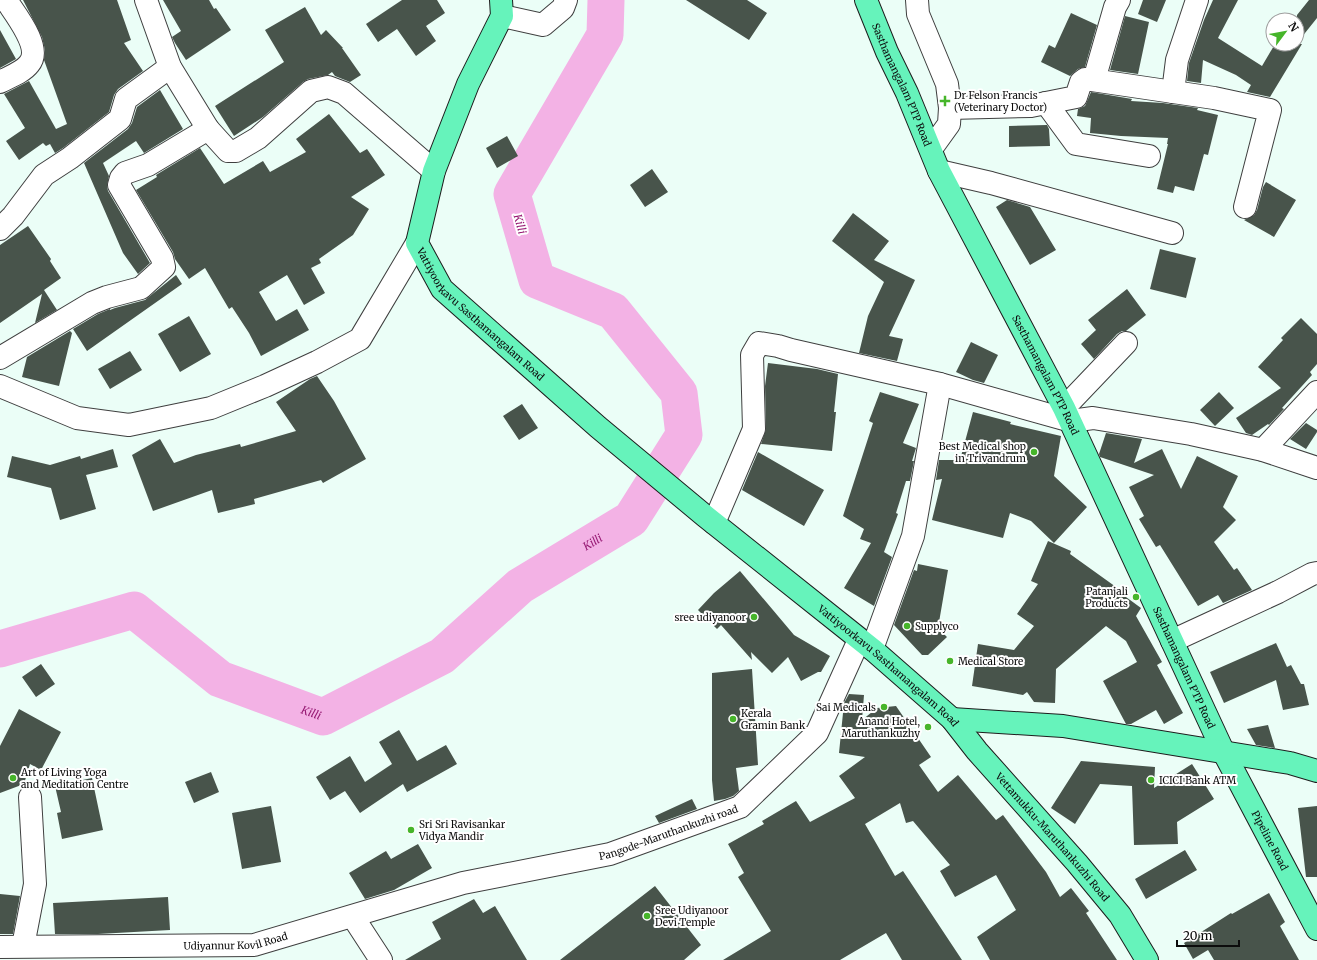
<svg xmlns="http://www.w3.org/2000/svg" width="1317" height="960" viewBox="0 0 1317 960" font-family="Merriweather,serif">
<style>
.lines{fill:none;stroke-linecap:round;stroke-linejoin:round}
.river{stroke:#f3b2e5;stroke-width:37}
.building{fill:#48544b}
.minor-casing{stroke:#3f3f3f;stroke-width:24}
.major-casing{stroke:#1d1d1d;stroke-width:24}
.minor{stroke:#fff;stroke-width:22}
.major{stroke:#66f3bb;stroke-width:22}
.poi-dot{fill:#46b52a;stroke:#fff;stroke-width:1.5}
.labels{text-anchor:middle;dominant-baseline:central;stroke-width:4;stroke-linejoin:round;paint-order:stroke}
.street-label{font-size:10px;fill:#0c0c0c;stroke:#fff}
.poi-label{font-size:10px;fill:#0c0c0c;stroke:#fff;text-anchor:start}
.water-label{font-size:11px;font-style:italic;fill:#971b74;stroke:#fff}
</style>
<rect width="100%" height="100%" fill="#ebfef7"/>
<g class="lines">
<!-- river -->
<path class="river" id="s1" d="M0,649L134,610L220,679L323,717L442,656L520,586L631,519L684,435L679,393L613,311L537,280L512,194L605,35L606,0"/>
</g>
<!-- building -->
<path class="building" d="M23,0H117L131,40L124,43L143,71L118,89L114,95L109,112L63,148L55,153L50,144L46,146L43,143L19,160L6,141L25,128L4,94L29,81L56,129L67,124L44,60L45,50L42,37Z
M163,0H209L214,9L216,8L231,30L186,60L175,43L172,37L181,31Z
M402,0H437L445,13L426,26L436,41L416,56L397,29L378,42L366,24Z
M686,0H747L767,13L749,40Z
M1143,0H1166L1157,22L1138,14Z
M1213,0H1238L1218,38L1262,66L1275,44H1302L1270,97L1247,92L1251,85L1236,75L1203,60L1201,83L1187,81L1189,63L1204,20Z
M1309,0H1317V18L1297,43V15Z
M305,7L321,35L326,30L343,48H342L361,75L350,82L335,76L332,72L328,75L308,79L303,82L263,117L234,136L215,106L284,62L265,30Z
M1071,13L1097,25L1085,67L1078,69L1070,76L1041,62L1049,45L1055,48Z
M1125,16L1149,22L1138,74L1110,70Z
M0,30L16,59L0,68Z
M160,90L183,129L144,153L136,141L103,163L109,176L107,186L108,191L150,263L138,274L123,253L84,163L128,129L132,123L137,107Z
M1091,92L1132,99L1131,101L1163,103L1198,108L1197,110L1218,115L1208,155L1204,154L1194,191L1175,186L1173,193L1157,189L1168,144H1167L1168,138L1121,136L1090,133L1091,118L1077,116L1078,109L1085,106Z
M329,114L360,153L367,149L385,175L351,197L369,209L353,235L319,259L321,263L311,268L325,293L304,305L287,275L259,292L276,321L297,309L309,330L261,356L249,333L232,307L229,309L205,268L189,279L175,259L173,252L136,190L157,177L156,175L200,148L224,184L263,161L270,172L306,152L296,139Z
M1047,125L1049,129L1050,146L1009,147V126Z
M507,136L518,156L497,168L486,148Z
M652,169L668,192L645,207L630,185Z
M1266,182L1296,200L1274,237L1244,220L1254,215L1257,210L1263,187Z
M1007,200L1030,207L1056,250L1030,265L996,207Z
M853,213L889,241L874,260L915,280L889,336L903,339L897,361L859,353L868,316L884,282L832,241Z
M28,226L51,259L50,261L61,278L44,290L57,310L35,323L42,294L0,323V245Z
M1160,249L1196,258L1186,298L1150,289Z
M176,275L182,284L87,351L73,329L98,314L110,309V310L115,308L145,300Z
M1127,289L1146,315L1126,331H1122L1117,334L1094,359L1081,344L1096,330L1088,320Z
M189,316L211,354L180,372L158,334Z
M1301,318L1317,334V364L1310,372L1312,375L1282,408L1284,409L1269,425L1268,424L1252,435L1246,433L1236,418L1281,388L1258,367L1283,340L1281,338Z
M70,331L72,333L59,386L22,377L27,357Z
M971,342L998,355L984,383L973,380L956,372Z
M130,351L142,370L110,389L98,369Z
M768,363L817,369L838,374L834,412H836L832,451L761,444L766,429L765,386Z
M317,376L334,401L366,459L323,483L321,480L254,499L255,504L218,513L212,490L153,511L132,455L160,439L174,463L196,455L240,444L241,447L296,431L276,402L310,379Z
M880,392L919,404L903,443L916,448L912,461H914L910,481H906L896,513L898,514L884,552L892,557L874,606L844,588L871,543L860,539L864,529L843,516L873,423L869,421Z
M1219,392L1234,408L1215,426L1200,410Z
M522,404L538,428L519,440L503,416Z
M973,412L1011,422L1010,424L1061,436L1054,476L1087,507L1054,543L1031,521L1010,513L1003,538L932,520L942,479L936,480L939,460H960Z
M1306,423L1317,430V432L1306,449L1290,439Z
M1106,433L1142,439L1134,463L1162,449L1181,489L1197,456L1238,476L1223,507L1236,520L1214,542L1234,570L1237,568L1252,590L1223,603L1218,595L1198,606L1160,545L1156,547L1139,519L1144,516L1129,487L1154,475L1100,457L1099,454Z
M113,449L118,467L86,475L96,509L60,520L51,488L7,477L12,456L50,465L80,456L81,459Z
M758,452L824,490L804,526L742,490Z
M1048,541L1071,551L1070,554L1116,587L1115,589L1141,608L1136,616L1162,662L1157,665L1183,713L1164,724L1156,710L1131,724H1126L1103,681L1137,662L1126,641L1106,626L1056,669L1055,703L1034,702L1027,692L1023,695L972,686L978,644L1014,650L1034,626L1017,614L1038,584L1031,581Z
M918,564L948,570L938,628L947,637L928,655H922L894,625L914,570L917,571Z
M740,571L794,635L830,656L821,672H818L801,681L788,657L772,673L751,652L752,660L721,625L717,629L698,610L714,593Z
M1276,643L1287,667L1291,665L1301,684H1304L1309,705L1283,710L1276,680L1224,703L1210,672Z
M41,664L55,684L36,697L22,677Z
M752,669L758,765L736,768L739,791L733,796L725,799L714,801L712,780V673Z
M849,694L864,695L862,720L877,708L896,706L931,757L919,765L938,792L958,775L996,820L1003,815L1046,872L1060,897L1071,888L1089,911L1086,913L1117,960H990L977,937L1016,910L996,875L955,897L940,871L950,865L913,821L906,823L900,803L865,824L895,876L903,871L962,960H902L886,933L840,960H723L771,931L738,877L744,873L728,844L764,824L762,821L796,801L810,822L855,798L839,776L865,757L839,753L844,703Z
M19,709L61,732L41,770L30,764L24,784L0,793V746Z
M1268,725L1275,748L1256,745L1247,729Z
M399,730L417,761L446,745L457,764L407,792L403,784L360,813L345,791L330,800L316,777L350,756L365,782L392,764L379,742Z
M1081,761L1155,767L1154,788L1192,764L1214,799L1177,822L1178,844L1134,845L1132,786L1100,784L1075,824L1051,808Z
M211,772L219,792L194,803L185,782Z
M92,778L103,830L62,839L57,813L61,812L55,786Z
M692,799L697,809L659,823L655,816Z
M271,806L281,862L242,869L232,813Z
M1317,806V877H1306L1298,808Z
M418,844L432,868L394,890L365,899L349,873L386,851L391,859Z
M1185,850L1197,870L1146,899L1135,879Z
M655,886L701,945L684,960H560Z
M1269,893L1285,922L1280,926L1299,960H1214L1208,950L1193,959L1184,943L1231,913L1232,914Z
M0,894L20,896L13,934H0Z
M168,897L170,930L98,934H55L53,903Z
M474,899L483,913L495,906L527,960H405L441,939L432,922Z"/>
<g class="lines">
<!-- minor casing -->
<g class="minor-casing">
<g id="minor">
<path d="M146,0L170,67L208,129L228,151H236L258,138L311,91L328,87L344,93L434,171"/>
<path d="M917,0L918,14L947,84L950,108L949,124L931,149"/>
<path d="M502,16L543,25L563,8L566,0"/>
<path d="M1094,80L1115,7L1119,0"/>
<path d="M0,82C9,77 23,72 29,64C43,48 15,14 6,0"/>
<path d="M1173,92L1177,60L1197,0"/>
<path d="M1046,103L1076,144L1149,156"/>
<path d="M950,108L1031,106L1076,97L1081,82L1085,79L1214,98L1270,110L1245,207"/>
<path d="M939,171L991,183L1172,233"/>
<path d="M0,229L13,216L44,175L70,158L120,119L126,99L170,67"/>
<path d="M0,358L92,303L107,297L141,288L164,267L162,258L119,185L121,178L125,173L148,165L208,129"/>
<path d="M0,386L77,418L129,425L211,408L265,386L317,362L360,339L417,243"/>
<path d="M1064,408L1126,343"/>
<path d="M1263,450L1317,392"/>
<path d="M714,523L754,429L752,355L759,343L778,346L791,350L940,384L1071,421L1093,418L1191,434L1263,450L1317,468"/>
<path d="M1172,641L1278,592L1312,574L1317,573"/>
<path d="M872,649L913,536L940,384"/>
<path d="M353,917L381,960"/>
<path d="M23,946L35,884L30,797"/>
<path id="s2" d="M0,947L254,945L463,883L610,854L740,807L817,733L859,640"/>
</g>
</g>
<!-- major casing -->
<g class="major-casing">
<g id="major">
<path id="s3" d="M501,0L502,16L468,84L434,171L417,243L442,289L598,427L705,516L872,649L952,719L977,751L1077,863L1120,915L1147,960"/>
<path id="s4" d="M866,0L887,52L907,93L939,171L1064,408L1223,751L1317,929"/>
<path d="M952,719L1063,726L1290,763L1317,771"/>
</g>
</g>
<!-- minor -->
<use href="#minor" class="minor"/>
<!-- major -->
<use href="#major" class="major"/>
</g>
<!-- markers -->
<g class="poi-dot">
<path d="M943 95h4v4h4v4h-4v4h-4v-4h-4v-4h4z"/>
<circle cx="1034" cy="452" r="4"/>
<circle cx="1136" cy="597" r="4"/>
<circle cx="754" cy="617" r="4"/>
<circle cx="907" cy="626" r="4"/>
<circle cx="950" cy="661" r="4"/>
<circle cx="884" cy="707" r="4"/>
<circle cx="733" cy="719" r="4"/>
<circle cx="928" cy="727" r="4"/>
<circle cx="13" cy="778" r="4"/>
<circle cx="1151" cy="780" r="4"/>
<circle cx="411" cy="830" r="4"/>
<circle cx="647" cy="916" r="4"/>
</g>
<g class="labels">
<!-- street labels -->
<g class="street-label">
<text stroke="none"><textPath href="#s4" startOffset="92">Sasthamangalam PTP Road</textPath></text>
<text stroke="none"><textPath href="#s3" startOffset="356">Vattiyoorkavu Sasthamangalam Road</textPath></text>
<text stroke="none"><textPath href="#s4" startOffset="416">Sasthamangalam PTP Road</textPath></text>
<text stroke="none"><textPath href="#s3" startOffset="896">Vattiyoorkavu Sasthamangalam Road</textPath></text>
<text stroke="none"><textPath href="#s4" startOffset="740">Sasthamangalam PTP Road</textPath></text>
<text stroke="none"><textPath href="#s2" startOffset="684">Pangode-Maruthankuzhi road</textPath></text>
<text stroke="none"><textPath href="#s3" startOffset="1134">Vettamukku-Maruthankuzhi Road</textPath></text>
<text stroke="none"><textPath href="#s4" startOffset="933">Pipeline Road</textPath></text>
<text stroke="none"><textPath href="#s2" startOffset="236">Udiyannur Kovil Road</textPath></text>
</g>
<!-- poi labels -->
<g class="poi-label">
<text x="954" y="95">Dr Felson Francis<tspan x="954" dy="12">(Veterinary Doctor)</tspan></text>
<text x="1026" y="446" text-anchor="end">Best Medical shop<tspan x="1026" dy="12">in Trivandrum</tspan></text>
<text x="1128" y="591" text-anchor="end">Patanjali<tspan x="1128" dy="12">Products</tspan></text>
<text x="746" y="617" text-anchor="end">sree udiyanoor</text>
<text x="915" y="626">Supplyco</text>
<text x="958" y="661">Medical Store</text>
<text x="876" y="707" text-anchor="end">Sai Medicals</text>
<text x="741" y="713">Kerala<tspan x="741" dy="12">Gramin Bank</tspan></text>
<text x="920" y="721" text-anchor="end">Anand Hotel,<tspan x="920" dy="12">Maruthankuzhy</tspan></text>
<text x="21" y="772">Art of Living Yoga<tspan x="21" dy="12">and Meditation Centre</tspan></text>
<text x="1159" y="780">ICICI Bank ATM</text>
<text x="419" y="824">Sri Sri Ravisankar<tspan x="419" dy="12">Vidya Mandir</tspan></text>
<text x="655" y="910">Sree Udiyanoor<tspan x="655" dy="12">Devi Temple</tspan></text>
</g>
<!-- water labels -->
<g class="water-label">
<text transform="translate(520 224) rotate(74)">Killi</text>
<text stroke="none"><textPath href="#s1" startOffset="683">Killi</textPath></text>
<text stroke="none"><textPath href="#s1" startOffset="347">Killi</textPath></text>
</g>
</g>
<!-- north arrow -->
<g transform="translate(1285 32) rotate(58)"><circle r="19" fill="#ffffff" stroke="#9e9e9e"/>
<path d="M0-3L7 15L0 10L-7 15Z" fill="#46b52a"/>
<text y="-6" font-size="11" font-weight="bold" text-anchor="middle" fill="#0c0c0c">N</text>
</g>
<!-- scale -->
<path d="M1177 940v6h62v-6" fill="none" stroke="#0c0c0c" stroke-width="2"/>
<text x="1183" y="940" font-size="12" fill="#0c0c0c" stroke="#ffffff" stroke-width="3" paint-order="stroke">20 m</text>
</svg>
